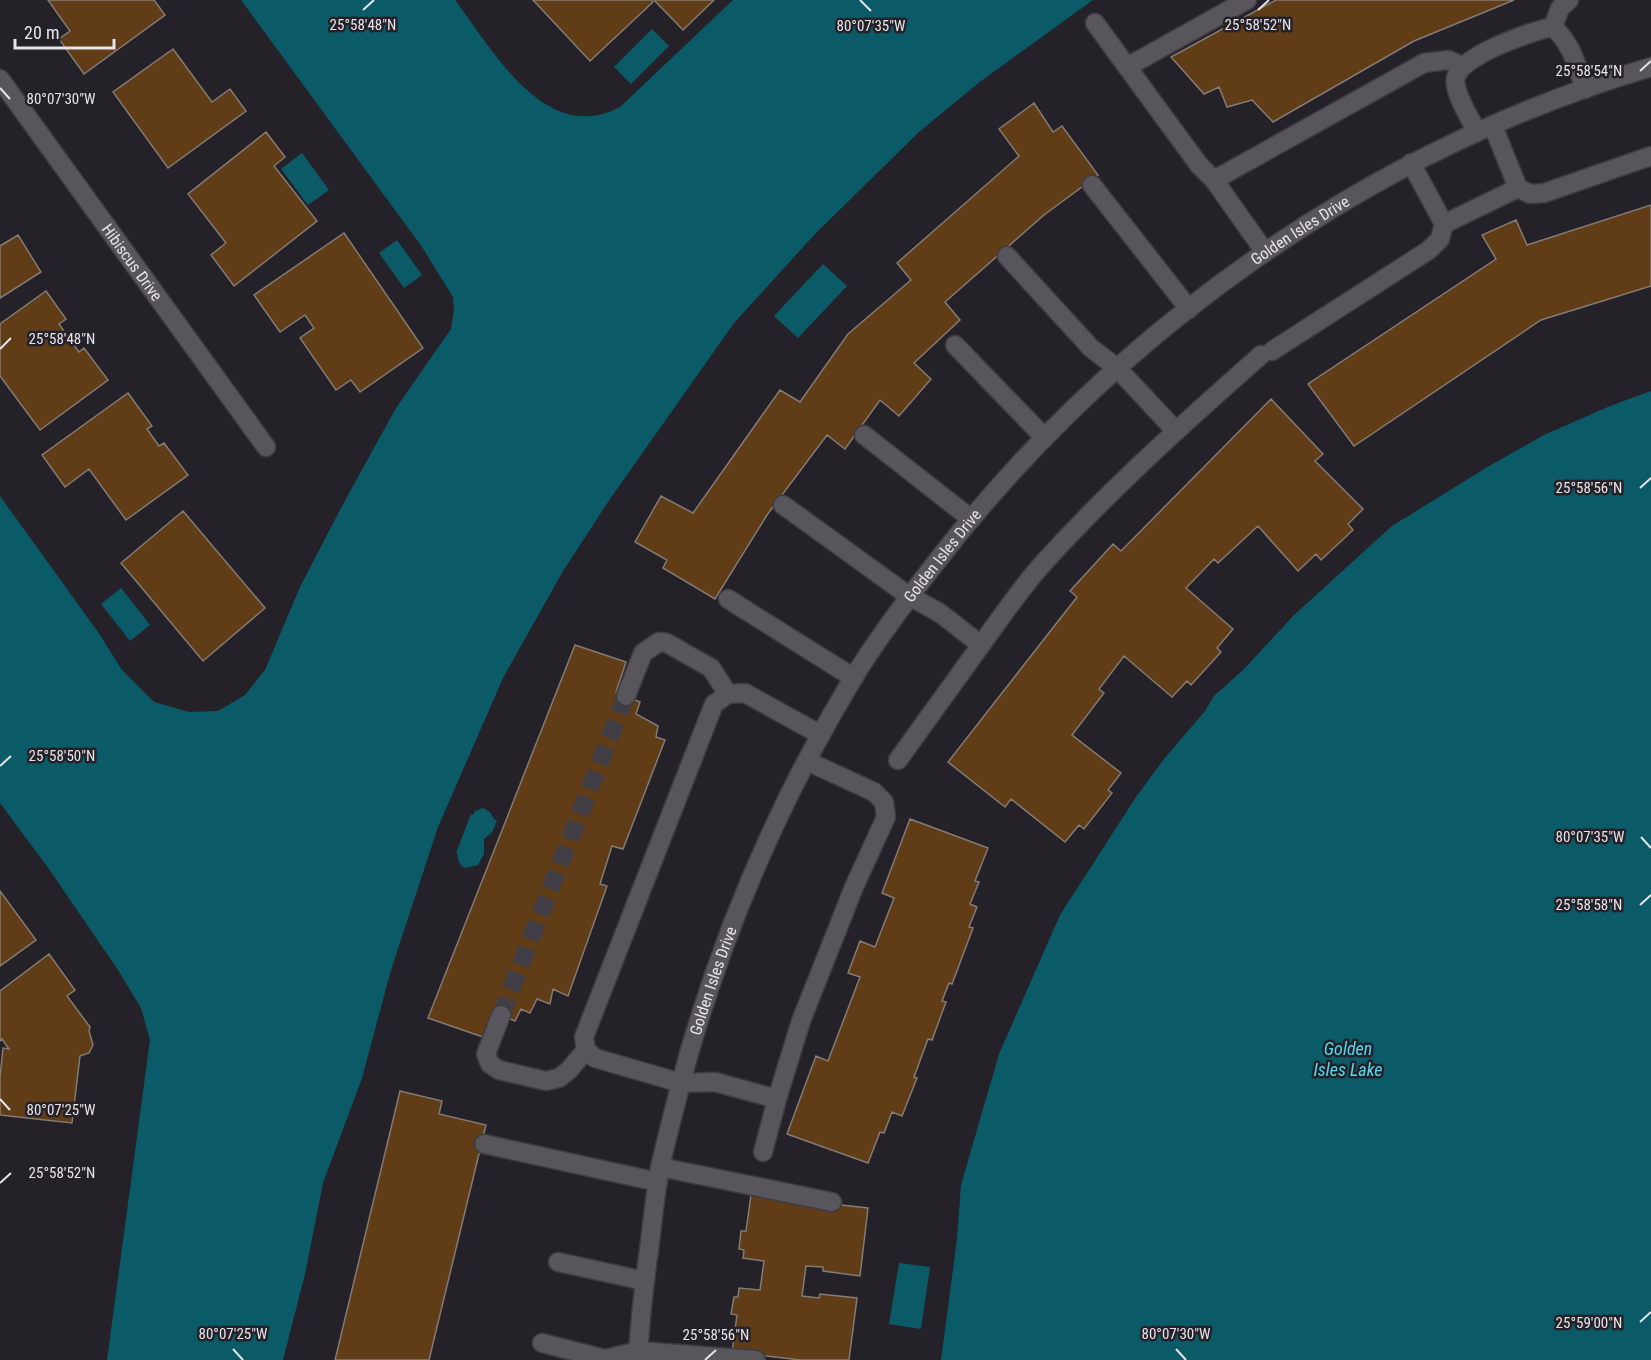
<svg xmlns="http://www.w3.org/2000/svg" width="1651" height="1360" viewBox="0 0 1651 1360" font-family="'Roboto Condensed',sans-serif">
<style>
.water{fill:#0a5b67}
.building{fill:#603d16;stroke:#837b74;stroke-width:1.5}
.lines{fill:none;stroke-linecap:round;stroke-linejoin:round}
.minor-tunnel{stroke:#423e46;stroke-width:18;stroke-dasharray:18 9;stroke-linecap:butt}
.minor-casing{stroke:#3e3b41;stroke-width:21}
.minor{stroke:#59555d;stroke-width:18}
.ticks{fill:none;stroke:#e7e4e9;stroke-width:2}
.labels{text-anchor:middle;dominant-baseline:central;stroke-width:5;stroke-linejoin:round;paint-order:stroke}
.street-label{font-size:16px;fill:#e7e4e9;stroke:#252129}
.water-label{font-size:18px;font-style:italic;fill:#51daf1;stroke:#252129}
.ticks-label{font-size:15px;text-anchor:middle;fill:#e7e4e9;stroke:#252129;stroke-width:5;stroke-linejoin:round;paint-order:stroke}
</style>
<rect width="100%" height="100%" fill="#252129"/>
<!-- water -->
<path class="water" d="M241,0H455C492,49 546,147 620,107L733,0H1093L981,81L919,132L816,233L734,323L610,499L563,571L503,678L438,827L391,970L362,1078L323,1183L305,1274L283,1360H107L150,1040L141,1008L118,970L49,869L0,803V496L98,632L122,670L154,702L189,712L218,711L245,695L265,670L300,587L342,506L396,408L451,329L454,310L453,297L422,247Z
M652,29L669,46L631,84L614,67Z
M302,153L329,190L308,205L281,169Z
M397,240L422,275L404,288L379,253Z
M823,264L847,286L798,338L774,316Z
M1651,391V1360H941L957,1239L961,1185L999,1054L1060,915L1136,797L1164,759L1205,711L1214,696L1243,670L1294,615L1392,526L1489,466L1544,435L1610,406Z
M121,588L150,625L130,641L101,604Z
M483,808L490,812L494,819L497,821L492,832L484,839V854L478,865L465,868C460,866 457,859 458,854L456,853L471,814L473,815L475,811Z
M899,1263L930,1267L921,1329L889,1324Z"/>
<!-- building -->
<path class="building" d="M48,0H154L165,15L84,74L59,39L70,31Z
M533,0H651L653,2L590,61Z
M654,0H714L683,30Z
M1276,0H1514L1414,41L1273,122L1252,100L1227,107L1219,87L1204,94L1171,57Z
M173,49L212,102L230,89L246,111L168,168L113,92Z
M1034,103L1053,132L1062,126L1098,175L1044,215L945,302L960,320L914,363L931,379L899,416L880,400L845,449L827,435L767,515L715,599L663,568L667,560L635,542L661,496L693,513L780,390L800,402L848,334L911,280L897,263L1019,156L999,129Z
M266,132L285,157L274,166L317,221L234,286L211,255L226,243L188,194Z
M1651,205V286L1541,320L1354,446L1308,384L1496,259L1482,235L1516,220L1527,245Z
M344,233L423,348L360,392L351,380L336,390L300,338L314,328L305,315L280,332L254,295Z
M18,235L41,272L0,298V246Z
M46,291L66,319L59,324L79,352L84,348L108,380L40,430L0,376V324Z
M128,393L152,426L147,429L159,446L164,443L188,475L126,520L89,469L65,487L42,455Z
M1271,399L1323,454L1315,461L1363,509L1348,524L1353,530L1321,560L1316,554L1298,571L1258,526L1218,563L1214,559L1186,588L1233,629L1217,648L1221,652L1191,685L1187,681L1172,697L1124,656L1099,689L1104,693L1072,735L1121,773L1108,790L1112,793L1084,829L1079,825L1065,842L1011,799L1005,807L948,762L1077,597L1070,591L1113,544L1121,551Z
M183,511L265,608L203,661L121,563Z
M575,645L626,662L616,692L640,702L636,714L658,726L656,737L665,740L623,849L612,846L600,884L607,886L568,996L553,989L550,1004L537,999L530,1013L521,1009L515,1021L493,1012L483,1037L428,1018Z
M910,819L988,848L975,881L979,882L970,904L977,907L969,927L973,928L952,984L949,983L942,1001L946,1002L932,1040L928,1039L914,1077L917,1078L902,1116L892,1112L884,1133L880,1132L868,1163L787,1134L816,1056L828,1061L860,977L848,973L860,941L875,947L894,898L882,893Z
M0,891L36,940L0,966Z
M49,954L75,990L67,996L90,1027L89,1031L93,1045L89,1053L80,1056L72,1123L0,1115V1077L3,1048L9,1049L2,1039L0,1041V991Z
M400,1091L442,1101L439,1114L486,1125L429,1360H335Z
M751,1195L868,1208L860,1276L823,1271V1267L806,1266L802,1296L819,1298L820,1294L857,1298L849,1360H801L732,1352L737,1315L731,1314L734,1297H738L739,1288L760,1290L764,1261L743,1258L744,1250L739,1249L741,1231H746Z"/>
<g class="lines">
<!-- minor-tunnel -->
<path class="minor-tunnel" d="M501,1015L626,696"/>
<!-- minor casing -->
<g class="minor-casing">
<g id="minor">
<path d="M1095,23L1199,165L1214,180"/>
<path d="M1553,27L1560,8L1569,0"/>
<path d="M1127,67L1247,0"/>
<path id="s1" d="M0,79L266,447"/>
<path d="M1493,126L1518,188L1530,194L1544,193L1651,156"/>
<path d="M1477,132C1471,120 1452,90 1456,77C1462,55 1532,31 1553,27C1572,44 1577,66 1585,89"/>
<path d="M1092,185L1189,309"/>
<path d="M1444,224L1518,188"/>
<path d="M1265,252L1214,180L1424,63L1448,60L1462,66"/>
<path d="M1007,256L1091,348L1117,368L1175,430"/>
<path d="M955,345L1044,437"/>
<path d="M1272,351L1429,250L1440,239L1444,224L1411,163"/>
<path d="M864,435L970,518"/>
<path d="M783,505L909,596L940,613L981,645L898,760"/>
<path d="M728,599L854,678"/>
<path d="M981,645C1000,619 1018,592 1039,568C1108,491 1184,423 1261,355"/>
<path d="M626,696L643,653L659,642L667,643L711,668L728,694"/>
<path d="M807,761L874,792L884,802L886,817L854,887L801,1021L777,1099L715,1082L681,1083L595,1058L586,1050L584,1037L714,704L728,694L745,693L821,735"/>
<path d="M501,1015L486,1054L490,1064L499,1070L546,1081L559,1078L569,1070L586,1050"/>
<path d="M484,1144L658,1182"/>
<path d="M763,1152L777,1099"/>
<path d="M660,1167L832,1202"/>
<path d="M558,1262L645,1281"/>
<path d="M542,1343L605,1359L639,1351L756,1360"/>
<path id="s2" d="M638,1360C639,1328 643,1296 647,1264C652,1232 654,1199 660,1168C668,1131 678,1094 688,1057C726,924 781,798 852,680C876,640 905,602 934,565C1114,332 1367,151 1651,67"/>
</g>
</g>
<!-- minor -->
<use href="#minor" class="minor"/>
</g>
<!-- ticks -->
<path class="ticks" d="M860,0L871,11M363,10L374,0M1258,10L1269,0M1640,71L1651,61M0,88L10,99M0,349L11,338M1640,488L1651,478M0,766L11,756M1641,837L1651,848M1640,905L1651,895M0,1099L10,1110M0,1183L11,1173M1640,1322L1651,1312M233,1349L243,1360M1176,1349L1186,1360M705,1360L716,1350"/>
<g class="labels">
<!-- street labels -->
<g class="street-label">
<text stroke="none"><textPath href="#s2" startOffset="1360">Golden Isles Drive</textPath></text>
<text stroke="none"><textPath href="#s1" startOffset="226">Hibiscus Drive</textPath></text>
<text stroke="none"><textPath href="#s2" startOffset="874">Golden Isles Drive</textPath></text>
<text stroke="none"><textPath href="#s2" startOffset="388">Golden Isles Drive</textPath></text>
</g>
<!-- water labels -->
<g class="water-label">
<text x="1348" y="1048">Golden<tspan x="1348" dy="21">Isles Lake</tspan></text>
</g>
</g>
<g class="ticks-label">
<text x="363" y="30">25°58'48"N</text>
<text x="1258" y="30">25°58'52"N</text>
<text x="871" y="31">80°07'35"W</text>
<text x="1589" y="76">25°58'54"N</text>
<text x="61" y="104">80°07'30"W</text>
<text x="62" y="344">25°58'48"N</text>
<text x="1589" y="493">25°58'56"N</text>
<text x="62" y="761">25°58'50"N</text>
<text x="1590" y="842">80°07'35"W</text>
<text x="1589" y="910">25°58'58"N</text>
<text x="61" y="1115">80°07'25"W</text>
<text x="62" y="1178">25°58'52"N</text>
<text x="1589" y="1328">25°59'00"N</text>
<text x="233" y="1339">80°07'25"W</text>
<text x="1176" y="1339">80°07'30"W</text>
<text x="716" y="1340">25°58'56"N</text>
</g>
<!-- scale -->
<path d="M15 39v9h99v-9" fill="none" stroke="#e7e4e9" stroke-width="3"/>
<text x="24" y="39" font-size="18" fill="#e7e4e9" stroke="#252129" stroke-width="4.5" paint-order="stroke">20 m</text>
</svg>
